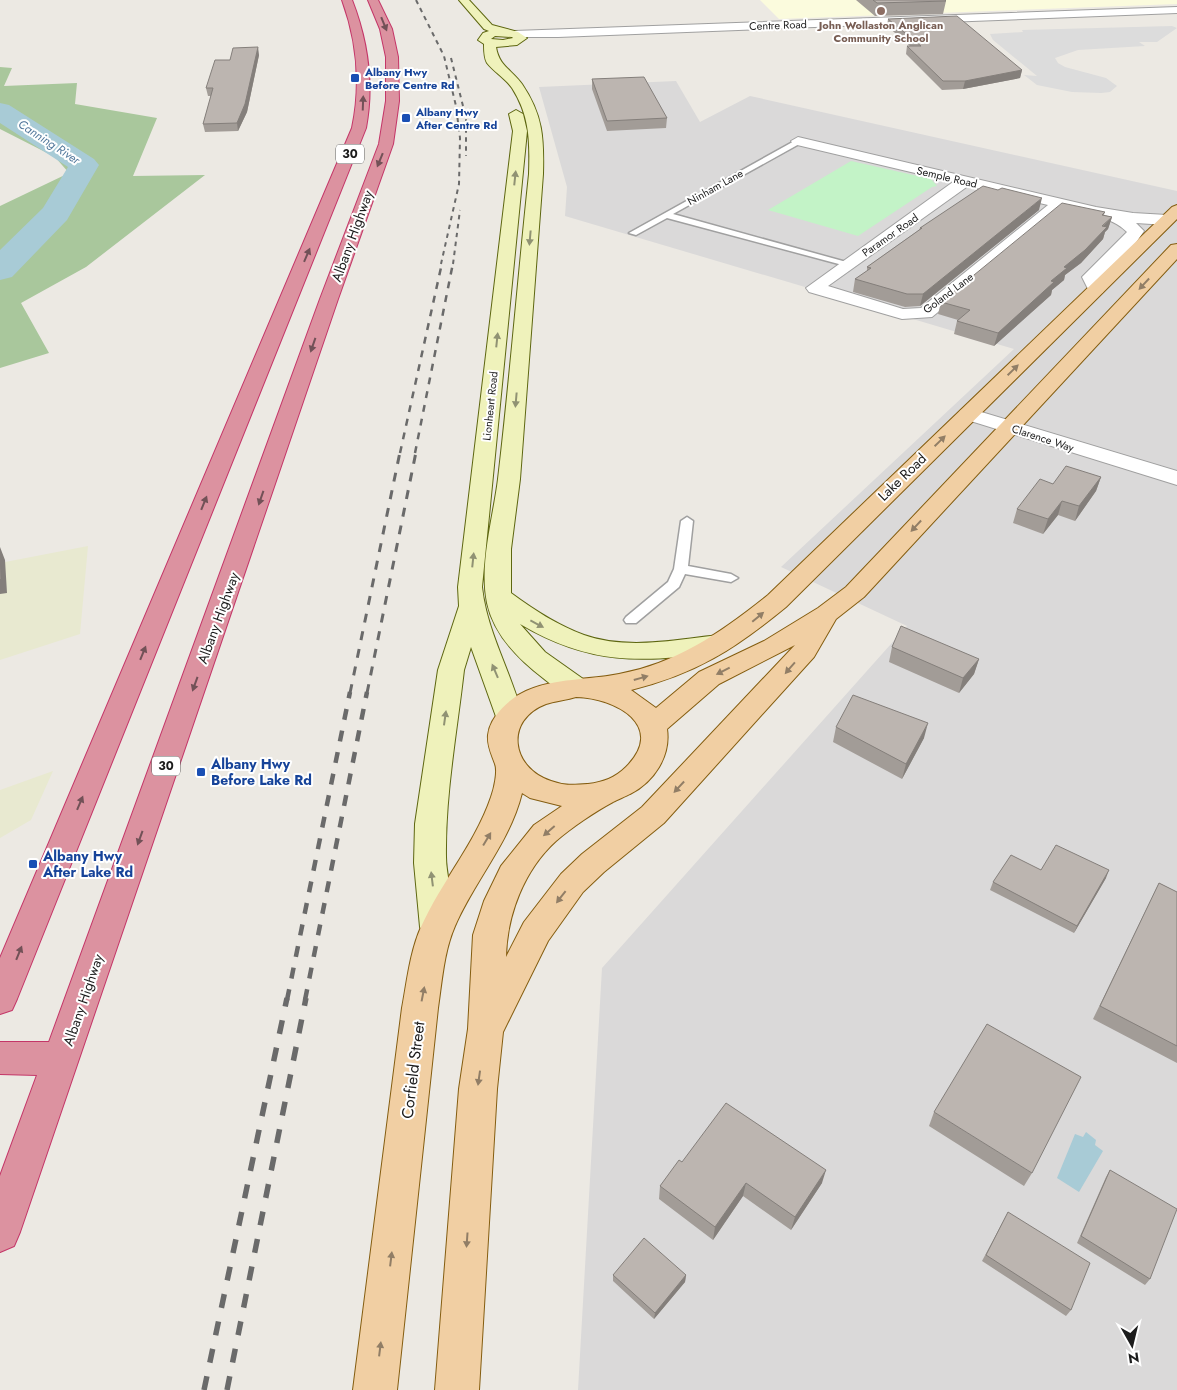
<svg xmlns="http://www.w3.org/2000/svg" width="1177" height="1390" viewBox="0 0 1177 1390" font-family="Jost,sans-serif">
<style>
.residential{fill:#dad9d9}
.education{fill:#fbfbdd}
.farmland{fill:#e8e9d0}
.forest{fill:#a9c79c}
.park{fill:#c3f3c7}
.parking{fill:#dcdcdc}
.water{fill:#a8cbd6}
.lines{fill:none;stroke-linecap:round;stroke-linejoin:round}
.river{fill:#a8cbd6;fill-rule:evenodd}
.lane-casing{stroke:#a0a0a0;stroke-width:3}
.street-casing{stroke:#a0a0a0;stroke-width:2}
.secondary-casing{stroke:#5d6610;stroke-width:2}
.primary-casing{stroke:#845d10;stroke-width:2}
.highway-casing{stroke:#c43668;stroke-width:2}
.lane{fill:#fff;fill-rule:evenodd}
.street{fill:#fff;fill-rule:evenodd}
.secondary{fill:#eff2bb;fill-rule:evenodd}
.primary{fill:#f1cfa3;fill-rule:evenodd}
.highway{fill:#dc92a0;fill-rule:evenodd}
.rail-far4{stroke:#6a6a6a;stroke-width:2;stroke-dasharray:4.5 4.5;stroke-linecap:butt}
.rail-far3{stroke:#6a6a6a;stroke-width:2.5;stroke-dasharray:7 7;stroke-linecap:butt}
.rail-far2{stroke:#6a6a6a;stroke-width:3;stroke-dasharray:9 9;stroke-linecap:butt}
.rail-far1{stroke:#6a6a6a;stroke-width:4.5;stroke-dasharray:11 11;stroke-linecap:butt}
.rail{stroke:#6a6a6a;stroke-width:5.5;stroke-dasharray:14 14;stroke-linecap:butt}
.wall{fill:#a29c97}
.shaded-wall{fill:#847f7b}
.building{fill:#bcb5b0;stroke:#847f7b}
.oneway{fill:#725157}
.oneway2{fill:#909273}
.oneway3{fill:#917e66}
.education-dot{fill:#8d6e63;stroke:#fff;stroke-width:2}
.transit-dot{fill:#1a4fb4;stroke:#fff;stroke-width:2}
.labels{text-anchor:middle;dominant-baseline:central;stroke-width:4;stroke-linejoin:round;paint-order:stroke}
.far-street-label{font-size:11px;fill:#1c1c1c;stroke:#fff}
.far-education-label{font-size:11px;font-weight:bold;fill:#785e54;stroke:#fff}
.far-transit-label{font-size:11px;font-weight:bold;fill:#164399;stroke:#fff;text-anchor:start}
.far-water-label{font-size:12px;font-style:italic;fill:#50769a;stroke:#fff}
.shield{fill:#fff;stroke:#606060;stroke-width:1}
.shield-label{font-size:12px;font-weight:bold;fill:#1c1c1c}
.street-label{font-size:14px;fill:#1c1c1c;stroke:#fff}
.transit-label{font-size:14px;font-weight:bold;fill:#164399;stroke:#fff;text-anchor:start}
.near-street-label{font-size:16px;fill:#1c1c1c;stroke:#fff}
</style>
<rect width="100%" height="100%" fill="#ece9e3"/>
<!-- residential -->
<path class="residential" d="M676,81L700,122L750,96L1177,191V1390H578L602,968L907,626L781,567L1014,349L565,216L567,187L539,87Z"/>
<!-- education -->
<path class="education" d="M760,0H1177V4L779,19Z"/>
<!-- farmland -->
<path class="farmland" d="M88,546L80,634L0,660V563Z
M53,771L31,820L0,838V790Z"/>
<!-- forest -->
<path class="forest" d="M0,67L12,68L4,86L77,83L75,104L157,118L133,176L205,175L86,267L21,303L49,353L0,368V206L69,173L55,157L0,129Z"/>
<!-- park -->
<path class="park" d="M851,161L931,179L937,186L932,187L858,236L768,210Z"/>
<!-- parking -->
<path class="parking" d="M1172,26L1177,28L1157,42H1139L1145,46L1078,50L1055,58L1058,63L1065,67L1106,78L1117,86L1110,92L1101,93L1072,92L1037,85L1024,75L1037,76L993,40L990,34L1023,32L1022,30Z"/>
<!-- water -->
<path class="water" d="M1086,1132L1096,1140L1095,1145L1103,1151L1079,1192L1057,1178L1075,1134L1083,1137Z"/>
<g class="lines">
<!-- river -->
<path class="river" d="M0,103L9,105L94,159L99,165L67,220L12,277L0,280V250L43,208L68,167L0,123Z"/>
<!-- lane casing -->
<g class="lane-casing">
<path id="lane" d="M798,139L802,141L801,143L673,214L850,263V267L667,218L636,235L629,233Z
M687,517L693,521L688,566L731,574L738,578L731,582L685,574L679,587L636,623H626L624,620L626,617L668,582L674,569L681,521Z"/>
</g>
<!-- street casing -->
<g class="street-casing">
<path id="street" d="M1177,7V13L558,37H514L508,34L514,31Z
M798,137L1096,207L1133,213L1167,215L1175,220L1167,225L1136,223L1144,231L1135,244L1100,278L1105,289L1102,293H1090L1082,277L1127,232C1111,216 1085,214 1063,209L932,317L902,319L809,292L806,288L953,182L793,144L791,141ZM968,186L1048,205L921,308L903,309L828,286Z
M968,408L1177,471V485L961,418L958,414L961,410Z"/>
</g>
<!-- secondary casing -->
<g class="secondary-casing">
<path id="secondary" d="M459,0H469L492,25L518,32L527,38L517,45L496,47C499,66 511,69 522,84C543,115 544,138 543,174L520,479L511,549V593C534,610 557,625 584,635C626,650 676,640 718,635L727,638L731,644L727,650L718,653C640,662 591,666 520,624L545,652L586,681L590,688L586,695C568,700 556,688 543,678C518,659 494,635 487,603C479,563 493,519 498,479C510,378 518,276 529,174C530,142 530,116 512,88C505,78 494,72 487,63C484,58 484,49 484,44L478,40L483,33L489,31L484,29ZM495,36L512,37L513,38L503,40L491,39Z
M516,110L523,114L527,131L482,587C487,633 512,673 523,718L519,725L509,728L499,725L471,647L464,670C457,732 445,795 446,857C446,882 460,915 449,937L437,941L425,937L420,927L414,863L415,824L438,670L459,606L458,587L513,131L509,114Z"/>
</g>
<!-- primary casing -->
<g class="primary-casing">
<path id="primary" d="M1177,205V219L786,607C735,649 696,674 631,690L656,708L699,672L764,641L818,608L846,587L1171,245L1177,244V259L864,597L836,619L814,657L664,823L604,872L583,892L548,941L503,1032L497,1089L479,1390H435L459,1089L468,1029L473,935L484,901L501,866L534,825L562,806L530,798L522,793C510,842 475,880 455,926C444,951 442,981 438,1008L397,1390H353L402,1008C407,981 410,952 421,927C441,882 475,844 491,797C494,789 498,771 495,764C492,755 487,746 488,735C490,716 510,698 526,691C555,678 589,680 619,674C677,663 722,632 768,595L1172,207ZM795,645L642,807L582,854L561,874L524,922L506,957C507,915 524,870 556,841C571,828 596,811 613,802C618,799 625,797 630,794C654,782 671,756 667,729L719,684ZM576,697C616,698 667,726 626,767C615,778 603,782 588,784C575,785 564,786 551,781C511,768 504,720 546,704C556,701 566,700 576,697Z"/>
</g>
<!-- highway casing -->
<g class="highway-casing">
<path id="highway" d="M342,0H352C368,41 374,85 366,128L17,999L12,1010L0,1014V958L352,128C361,85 357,41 342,0Z
M368,0H378L392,29L398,57L399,101L393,144L338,299L20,1232L14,1246L0,1252V1176L37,1075L0,1074V1042H49L320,299L379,144L386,101V57L380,29Z"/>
</g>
<!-- lane -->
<use href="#lane" class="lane"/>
<!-- street -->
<use href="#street" class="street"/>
<!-- secondary -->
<use href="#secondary" class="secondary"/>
<!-- primary -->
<use href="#primary" class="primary"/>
<!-- highway -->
<use href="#highway" class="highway"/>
<!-- rail-far4 -->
<path class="rail-far4" d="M416,0L444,56L456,106L460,138L459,184L441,264
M451,58L466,118V156
M453,264L460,210"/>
<!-- rail-far3 -->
<path class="rail-far3" d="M400,453L442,263
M415,453L453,263"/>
<!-- rail-far2 -->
<path class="rail-far2" d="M350,693L400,452
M367,693L416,452"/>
<!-- rail-far1 -->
<path class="rail-far1" d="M287,1000L350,692
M305,1000L367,692"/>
<!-- rail -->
<path class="rail" d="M204,1390L287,998
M227,1390L306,998"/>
</g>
<!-- wall -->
<path class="wall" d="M856,0H945L946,1L943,14L875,16Z
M888,19L1022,70L1020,78L963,89L942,90L906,54L907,46H910L887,26Z
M259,55L247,112L238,131L205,132L203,124L211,96H208L206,88L230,60Z
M592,79L667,118L666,128L607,131L592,89Z
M1039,210L920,306L905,307L853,292L855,279L867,271V267L919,230L920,228Z
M1105,212L1104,215L1112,217L1108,229L1105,232L1103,239L1081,263L1065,275L1064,280L1052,290L1051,295L994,346L954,334L957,321L958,320L938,314L941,302Z
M1101,477L1096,491L1075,521L1058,515L1043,534L1013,523L1017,509L1053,484Z
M892,647L979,659L974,674L959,693L889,662Z
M836,727L924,738L902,779L833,742Z
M1041,870L1106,878L1074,933L990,890L993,882Z
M1159,883L1177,892V1063L1093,1019Z
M934,1112L1032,1173L1024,1186L929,1126Z
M682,1162L822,1183L791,1230L743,1196L713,1240L659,1199L660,1186Z
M1110,1170L1150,1279L1145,1285L1077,1243L1106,1177Z
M1008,1212L1071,1310L1066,1316L982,1261Z
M613,1275H686L685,1282L654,1319L613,1281Z"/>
<!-- shaded-wall -->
<path class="shaded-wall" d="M258,47L259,55L247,112L238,131L237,123Z
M1022,70L1020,78L963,89L965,81Z
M1042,198L1039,210L920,306L923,294Z
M1112,217L1108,229L1105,232L1103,239L1081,263L1065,275L1064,280L1052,290L1051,295L994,346L998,333L1051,281L1064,267Z
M1101,477L1096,491L1075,521L1079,506Z
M1062,501L1058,515L1043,534L1048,519Z
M0,547L5,560L7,593L0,594Z
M979,659L974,674L959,693L963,678Z
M928,723L924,738L902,779L906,764Z
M1109,870L1106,878L1074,933L1077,926Z
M826,1170L822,1183L791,1230L795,1217Z
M746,1183L743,1196L713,1240L715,1227Z
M686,1275L685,1282L654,1319L655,1313Z"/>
<!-- building -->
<path class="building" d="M873,0H945L946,1L877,3Z
M957,16L1022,70L965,81H943L907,46H921L888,19Z
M258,47L245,104L237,123L203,124L213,88H206L215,60H230L233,48Z
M644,77L667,118L607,121L592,79Z
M983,186L998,190L1002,188L1042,198L923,294H907L855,279L871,268L867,267L922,228H920Z
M1062,203L1105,212L1102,215L1112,217L1102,226L1107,227L1085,250L1064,267L1067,268L1051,281L1054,282L998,333L957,321L970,310L941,302Z
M1066,466L1101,477L1079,506L1062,501L1048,519L1017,509L1040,479L1053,484Z
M0,550L1,579L0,580Z
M901,626L979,659L963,678L892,647Z
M853,695L928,723L906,764L836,727Z
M1056,845L1109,870L1077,926L993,882L1011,855L1041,870Z
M1159,883L1177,892V1046L1100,1006Z
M987,1024L1081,1077L1032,1173L934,1112Z
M726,1103L826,1170L795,1217L746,1183L715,1227L660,1186L679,1160L682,1162Z
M1110,1170L1177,1209L1150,1279L1081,1236Z
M1008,1212L1090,1263L1071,1310L986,1255Z
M644,1238L686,1275L655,1313L613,1275Z"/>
<!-- one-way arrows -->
<defs><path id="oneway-solid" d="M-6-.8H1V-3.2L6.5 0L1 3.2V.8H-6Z" transform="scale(1.25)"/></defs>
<g class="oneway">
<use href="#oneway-solid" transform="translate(384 24) rotate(68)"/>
<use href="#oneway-solid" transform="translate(363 103) rotate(-88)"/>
<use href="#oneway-solid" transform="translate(380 160) rotate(112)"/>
<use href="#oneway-solid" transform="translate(307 255) rotate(-67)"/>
<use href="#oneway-solid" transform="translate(313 345) rotate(109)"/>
<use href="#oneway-solid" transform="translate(261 498) rotate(109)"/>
<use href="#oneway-solid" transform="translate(204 503) rotate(-68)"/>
<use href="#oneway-solid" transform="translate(143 653) rotate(-68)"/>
<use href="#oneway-solid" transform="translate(195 684) rotate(110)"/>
<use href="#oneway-solid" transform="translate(80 803) rotate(-67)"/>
<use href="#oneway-solid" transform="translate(140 838) rotate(110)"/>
<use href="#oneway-solid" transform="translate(19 953) rotate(-68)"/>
</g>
<g class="oneway2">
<use href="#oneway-solid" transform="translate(515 178) rotate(-84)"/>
<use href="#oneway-solid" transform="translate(530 238) rotate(95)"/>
<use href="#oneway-solid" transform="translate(497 340) rotate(-84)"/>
<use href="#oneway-solid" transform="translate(516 400) rotate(95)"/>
<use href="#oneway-solid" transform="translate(473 560) rotate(-84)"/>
<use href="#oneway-solid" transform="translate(537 624) rotate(28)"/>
<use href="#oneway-solid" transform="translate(495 671) rotate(-113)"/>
<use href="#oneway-solid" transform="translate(445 718) rotate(-82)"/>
<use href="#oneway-solid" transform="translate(432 879) rotate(-97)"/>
</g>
<g class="oneway3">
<use href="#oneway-solid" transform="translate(1144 284) rotate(133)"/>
<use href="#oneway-solid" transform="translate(1013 370) rotate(-44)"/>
<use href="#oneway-solid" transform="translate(940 441) rotate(-44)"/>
<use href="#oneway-solid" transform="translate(916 526) rotate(133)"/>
<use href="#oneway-solid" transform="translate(758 617) rotate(-40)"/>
<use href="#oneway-solid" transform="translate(790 668) rotate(131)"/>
<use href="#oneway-solid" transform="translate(723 671) rotate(153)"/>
<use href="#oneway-solid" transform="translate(641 678) rotate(-16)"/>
<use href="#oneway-solid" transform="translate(679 787) rotate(133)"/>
<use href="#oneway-solid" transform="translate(549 831) rotate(139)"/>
<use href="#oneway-solid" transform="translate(487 839) rotate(-59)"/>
<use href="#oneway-solid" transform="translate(561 897) rotate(128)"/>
<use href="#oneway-solid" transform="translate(423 994) rotate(-79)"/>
<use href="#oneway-solid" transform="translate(479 1078) rotate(98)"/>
<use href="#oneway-solid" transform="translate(467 1240) rotate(94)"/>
<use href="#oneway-solid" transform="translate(391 1259) rotate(-83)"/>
<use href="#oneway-solid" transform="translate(380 1349) rotate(-83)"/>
</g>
<!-- markers -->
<circle class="education-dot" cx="881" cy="11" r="5"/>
<g class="transit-dot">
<rect x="350" y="73" width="10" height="10" rx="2.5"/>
<rect x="401" y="113" width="10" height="10" rx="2.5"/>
<rect x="196" y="767" width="10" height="10" rx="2.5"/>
<rect x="28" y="859" width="10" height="10" rx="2.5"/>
</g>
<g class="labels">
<!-- far-street labels -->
<g class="far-street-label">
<text transform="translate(778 25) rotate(-2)">Centre Road</text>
<text transform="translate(947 177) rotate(13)">Semple Road</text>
<text transform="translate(715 187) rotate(-29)">Ninham Lane</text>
<text transform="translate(890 235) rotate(-35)">Paramor Road</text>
<text transform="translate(948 293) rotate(-37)">Goland Lane</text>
<text transform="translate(490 406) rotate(-84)">Lionheart Road</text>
<text transform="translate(1043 438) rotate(18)">Clarence Way</text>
</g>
<!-- far-education labels -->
<g class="far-education-label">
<text x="881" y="25">John Wollaston Anglican<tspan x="881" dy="13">Community School</tspan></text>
</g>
<!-- far-transit labels -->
<g class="far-transit-label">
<text x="365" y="72">Albany Hwy<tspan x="365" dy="13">Before Centre Rd</tspan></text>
<text x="416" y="112">Albany Hwy<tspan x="416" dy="13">After Centre Rd</tspan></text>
</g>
<!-- far-water labels -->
<g class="far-water-label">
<text transform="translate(49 142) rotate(33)">Canning River</text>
</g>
<!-- shield labels -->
<g class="shield">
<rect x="336" y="144.5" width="28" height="19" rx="4"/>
<rect x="152" y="756.5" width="28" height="19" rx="4"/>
</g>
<g class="shield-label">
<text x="350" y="154">30</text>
<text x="166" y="766">30</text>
</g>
<!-- street labels -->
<g class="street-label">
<text transform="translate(352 236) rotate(-70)">Albany Highway</text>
<text transform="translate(902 477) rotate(-44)">Lake Road</text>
<text transform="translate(218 618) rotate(-70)">Albany Highway</text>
<text transform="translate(83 1000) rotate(-71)">Albany Highway</text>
</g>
<!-- transit labels -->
<g class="transit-label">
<text x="211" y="764">Albany Hwy<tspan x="211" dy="16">Before Lake Rd</tspan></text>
<text x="43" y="856">Albany Hwy<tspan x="43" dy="16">After Lake Rd</tspan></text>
</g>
<!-- near-street labels -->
<g class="near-street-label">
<text transform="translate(413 1070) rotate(-83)">Corfield Street</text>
</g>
</g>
<!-- north arrow -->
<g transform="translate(1132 1345) rotate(172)" stroke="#ffffff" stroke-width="4" paint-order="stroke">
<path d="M0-4L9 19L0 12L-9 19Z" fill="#1c1c1c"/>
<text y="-8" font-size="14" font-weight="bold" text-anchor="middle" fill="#1c1c1c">N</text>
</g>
</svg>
